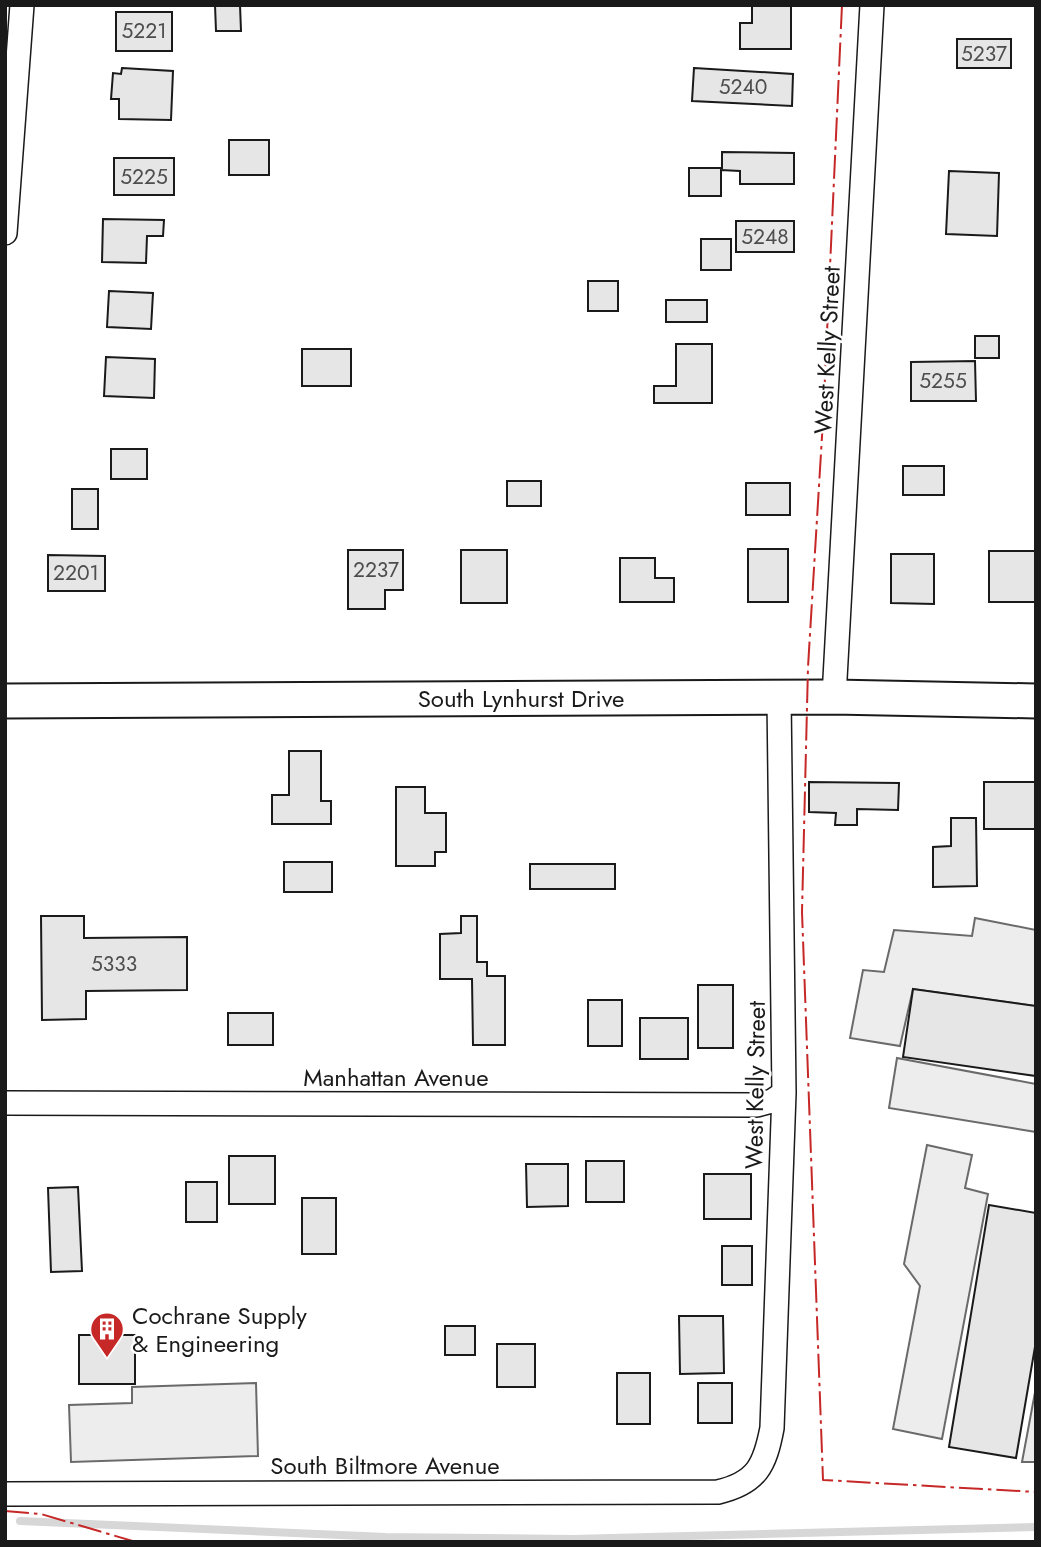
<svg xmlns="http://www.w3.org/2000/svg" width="1041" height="1547" viewBox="0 0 1041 1547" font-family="Jost,sans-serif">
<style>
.built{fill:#ededed;stroke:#6a6a6a;stroke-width:2}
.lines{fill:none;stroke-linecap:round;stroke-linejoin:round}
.stream{stroke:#d7d7d7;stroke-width:8}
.building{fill:#e6e6e6;stroke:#1a1a1a;stroke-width:2}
.minor-casing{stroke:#1a1a1a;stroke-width:26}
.secondary-casing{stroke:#1a1a1a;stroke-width:37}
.minor{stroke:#fff;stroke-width:23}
.secondary{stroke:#fff;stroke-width:33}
.power{stroke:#c62828;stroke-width:2;stroke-dasharray:24 5 3.5 5;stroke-linecap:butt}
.labels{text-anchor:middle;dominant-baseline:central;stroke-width:5;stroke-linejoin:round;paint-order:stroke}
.number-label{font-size:21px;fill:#4d4d4d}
.street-label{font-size:24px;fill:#1a1a1a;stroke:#fff}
.poi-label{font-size:24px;fill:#1a1a1a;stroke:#fff;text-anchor:start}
</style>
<rect width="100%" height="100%" fill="#fff"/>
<!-- built -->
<path class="built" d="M975,918L1036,930V1006L913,989L900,1046L850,1038L863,970L884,972L894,930L972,936Z
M897,1058L1036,1084V1132L889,1108Z
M927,1145L972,1155L965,1188L988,1194L942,1439L893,1429L920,1286L904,1264Z
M256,1383L258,1456L71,1462L69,1405L132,1403V1387Z
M1036,1387V1462H1022Z"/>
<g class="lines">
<!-- stream -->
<path class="stream" d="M20,1521L386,1537L573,1539L1036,1527"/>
</g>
<!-- building -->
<path class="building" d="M215,5H240L241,31H216Z
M752,5H791V49H740V23H752Z
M116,12H172V51H116Z
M957,39H1011V68H957Z
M122,68L173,71L171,120L119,119V99H111L113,73L121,74Z
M694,68L793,74L792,106L692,101Z
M229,140H269V175H229Z
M722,152L794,153V184H740V171L721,170V196H689V168H722Z
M114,158H174V195H114Z
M949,171L999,173L997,236L946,234Z
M103,219L164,220L163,236H147L146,263L102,262Z
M736,221H794V252H736Z
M701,239H731V270H701Z
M588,281H618V311H588Z
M109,291L153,293L151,329L107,327Z
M666,300H707V322H666Z
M975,336H999V358H975Z
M676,344H712V403H654V386H676Z
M302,349H351V386H302Z
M106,357L155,359L154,398L104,396Z
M975,361L976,401H911V362Z
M111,449H147V479H111Z
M903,466H944V495H903Z
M507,481H541V506H507Z
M746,483H790V515H746Z
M72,489H98V529H72Z
M748,549H788V602H748Z
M348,550H403V590H385V609H348Z
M461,550H507V603H461Z
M989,551H1036V602H989Z
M891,554H934V604L891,603Z
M48,555L105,556V591H48Z
M620,558H655V578H674V602H620Z
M289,751H321V801H331V824H272V795H289Z
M809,782L899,783L898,810L857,809V825H835L836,813L809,812Z
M984,782H1036V829H984Z
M396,787H425V813H446V852H435V866H396Z
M951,818H976L977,886L933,887V847L951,846Z
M284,862H332V892H284Z
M530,864H615V889H530Z
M41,916H84V938L187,937V990L86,991V1019L42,1020Z
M461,916H477V962H487V976H505V1045H473L472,979H440V934L461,933Z
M698,985H733V1048H698Z
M913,989L1036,1006V1076L903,1057Z
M588,1000H622V1046H588Z
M228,1013H273V1045H228Z
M640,1018H688V1059H640Z
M229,1156H275V1204H229Z
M586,1161H624V1202H586Z
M526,1164H568V1206L527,1207Z
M704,1174H751V1219H704Z
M186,1182H217V1222H186Z
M78,1187L82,1271L51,1272L48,1188Z
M302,1198H336V1254H302Z
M989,1205L1036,1213V1341L1016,1458L949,1447Z
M722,1246H752V1285H722Z
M679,1316H723L724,1373L680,1374Z
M445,1326H475V1355H445Z
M79,1335H135V1384H79Z
M497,1344H535V1387H497Z
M617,1373H650V1424H617Z
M698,1383H732V1423H698Z"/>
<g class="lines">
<!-- minor casing -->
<g class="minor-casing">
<path id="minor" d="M5,233L22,5
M834,697L872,5
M5,1103L757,1105L772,1101L784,1093
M5,1494L718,1492C757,1483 765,1465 772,1428L784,1093L779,698"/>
</g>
<!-- secondary casing -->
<g class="secondary-casing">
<path id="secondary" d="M5,701L834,697L1036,701"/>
</g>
<!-- minor -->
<use href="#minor" class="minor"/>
<!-- secondary -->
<use href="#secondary" class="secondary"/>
<!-- power -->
<path class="power" d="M842,5L823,420L808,667L802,912L823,1480L1036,1492
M5,1511L41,1514L136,1542"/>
</g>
<!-- icons -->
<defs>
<g id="building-pin" transform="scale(1.75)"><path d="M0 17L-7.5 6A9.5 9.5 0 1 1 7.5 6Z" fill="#c62828" stroke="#fff"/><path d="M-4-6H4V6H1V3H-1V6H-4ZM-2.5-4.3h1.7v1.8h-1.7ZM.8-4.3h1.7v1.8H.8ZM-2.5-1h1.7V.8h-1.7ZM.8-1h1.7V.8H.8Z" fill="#fff"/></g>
</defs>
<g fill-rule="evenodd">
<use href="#building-pin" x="107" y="1329"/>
</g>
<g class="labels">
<!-- number labels -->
<g class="number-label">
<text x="144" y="31">5221</text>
<text x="984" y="54">5237</text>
<text x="743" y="87">5240</text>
<text x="144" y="177">5225</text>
<text x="765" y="237">5248</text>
<text x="943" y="381">5255</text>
<text x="376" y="570">2237</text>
<text x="76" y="573">2201</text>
<text x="114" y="964">5333</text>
</g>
<!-- street labels -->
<g class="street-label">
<text transform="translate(827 350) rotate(-87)">West Kelly Street</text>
<text x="521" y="698">South Lynhurst Drive</text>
<text x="396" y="1077">Manhattan Avenue</text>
<text transform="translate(755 1085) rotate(-89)">West Kelly Street</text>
<text x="385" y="1465">South Biltmore Avenue</text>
</g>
<!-- poi labels -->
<g class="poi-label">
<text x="132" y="1315">Cochrane Supply<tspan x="132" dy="28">&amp; Engineering</tspan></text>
</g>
</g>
<!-- border -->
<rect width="1041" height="1547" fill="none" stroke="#1a1a1a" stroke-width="14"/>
</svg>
